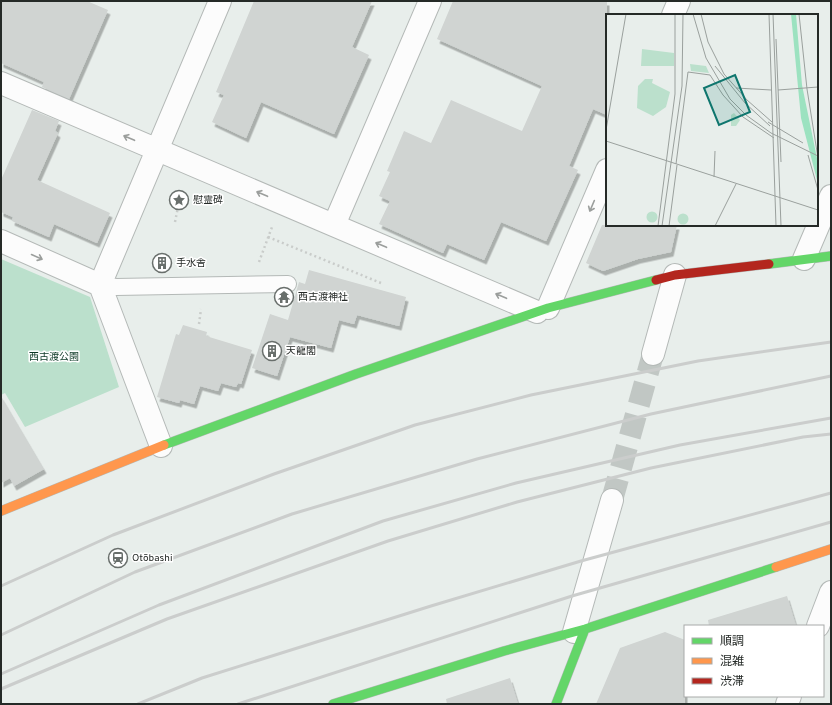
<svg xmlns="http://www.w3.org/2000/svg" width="832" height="705" viewBox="0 0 832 705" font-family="Overpass,'Noto Sans JP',sans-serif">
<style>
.green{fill:#bbe0cc}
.building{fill:#d0d4d2;filter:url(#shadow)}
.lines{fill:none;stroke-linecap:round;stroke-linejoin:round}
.street-tunnel{stroke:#c1c7c4;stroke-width:22;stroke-dasharray:22 11;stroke-linecap:butt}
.lane-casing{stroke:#b4b9b7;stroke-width:18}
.street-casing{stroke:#b4b9b7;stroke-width:24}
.fast-casing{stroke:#b4b9b7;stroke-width:10}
.slow-casing{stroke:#b4b9b7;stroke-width:10}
.jam-casing{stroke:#b4b9b7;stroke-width:10}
.path{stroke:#c9ccca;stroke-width:2.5;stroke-dasharray:2 3;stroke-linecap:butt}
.lane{stroke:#fcfcfc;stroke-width:16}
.street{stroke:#fcfcfc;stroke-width:22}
.fast{stroke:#63d668;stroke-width:9}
.slow{stroke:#ff974d;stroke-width:9}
.jam{stroke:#b3261e;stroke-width:9}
.rail{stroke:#cbcdcc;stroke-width:3}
.oneway{stroke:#9b9e9c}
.labels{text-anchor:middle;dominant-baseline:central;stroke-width:3;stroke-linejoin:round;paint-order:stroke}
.poi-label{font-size:10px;fill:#252a27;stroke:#fff;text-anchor:start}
.park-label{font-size:10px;fill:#0c3825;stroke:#fff}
.inset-road{fill:none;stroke:#9aa09d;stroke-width:1}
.view{fill:#0f766e;fill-opacity:0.15;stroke:#0f766e;stroke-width:2}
.inset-edge{fill:none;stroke:#252a27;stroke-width:2}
</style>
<defs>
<filter id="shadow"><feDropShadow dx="2.5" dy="4.5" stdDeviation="0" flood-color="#0004"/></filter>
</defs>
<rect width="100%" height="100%" fill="#e8eeeb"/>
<!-- green -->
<path class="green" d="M1,259L90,297L119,387L25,427L5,393L1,395Z"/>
<!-- building -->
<path class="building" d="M1,1H87L108,10L69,99L42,87L44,82L1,63Z
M254,1H372L352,47L369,55L334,134L261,102L246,138L212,122L224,95L216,92Z
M453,1H607V115L593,109L569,166L578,170L546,241L501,222L484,260L447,244L443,253L379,224L390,201L379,196L390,172L387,171L404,131L431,143L451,100L522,131L542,86L437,39Z
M32,110L59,121L55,131L58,133L37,180L110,213L97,243L54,224L49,237L12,221L13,217L1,212V180Z
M602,225H677L671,252L638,259L603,271L586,263Z
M309,270L406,297L399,326L357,315L354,324L339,320L331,348L290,337L277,376L252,368L270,314L288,320L299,282L305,284Z
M183,325L207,332L206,336L252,350L241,384L238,383L236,387L221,383L218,391L200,386L194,404L180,400L179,403L157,397L176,334L179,335Z
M1,396L44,469L14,486L10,478L1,483Z
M787,596L796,626H709L708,620Z
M665,632L685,640V704H596L620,648Z
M510,678L518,704H447L446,699Z"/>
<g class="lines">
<!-- street-tunnel -->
<path class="street-tunnel" d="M612,500L653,354"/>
<!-- lane casing -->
<g class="lane-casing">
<path id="lane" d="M100,285L116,287L288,284"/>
</g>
<!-- street casing -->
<g class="street-casing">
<path id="street" d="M673,15L679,1
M1,83L537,312
M334,225L430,1
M1,241L100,285
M804,259L831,196
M548,308L607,170
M653,354L675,275
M161,446L100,285L220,1
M818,626L831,592
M574,632L612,500
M787,704L790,696"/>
</g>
<!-- fast casing -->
<g class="fast-casing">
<path id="fast" d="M769,264L831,256
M164,445L356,374L548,308L656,280
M333,704L504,651L585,629L776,567
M556,704L585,629"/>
</g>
<!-- slow casing -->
<g class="slow-casing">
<path id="slow" d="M1,511L164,445
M776,567L831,549"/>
</g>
<!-- jam casing -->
<g class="jam-casing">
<path id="jam" d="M656,280L675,275L769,264"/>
</g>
<!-- path -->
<path class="path" d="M175,222L178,207
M268,237L381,283
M259,262L272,227
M199,324L201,309"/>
<!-- lane -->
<use href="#lane" class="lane"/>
<!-- street -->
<use href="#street" class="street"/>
<!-- fast -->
<use href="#fast" class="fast"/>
<!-- slow -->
<use href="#slow" class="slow"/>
<!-- jam -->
<use href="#jam" class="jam"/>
<!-- rail -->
<path class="rail" d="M1,586L113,535L274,474L415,425L531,395L698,361L831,342
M1,635L135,572L292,514L477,459L651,414L831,376
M1,674L159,605L383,521L516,483L680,445L831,418
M1,689L167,619L388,541L517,502L651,468L803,437L831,434
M138,704L202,678L431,606L581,561L831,493
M238,704L572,596L831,522"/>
</g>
<!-- one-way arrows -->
<defs><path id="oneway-shaft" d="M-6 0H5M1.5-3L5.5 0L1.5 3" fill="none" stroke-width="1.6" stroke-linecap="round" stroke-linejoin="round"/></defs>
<g class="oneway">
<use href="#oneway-shaft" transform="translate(129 138) rotate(-157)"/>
<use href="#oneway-shaft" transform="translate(262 194) rotate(-157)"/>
<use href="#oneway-shaft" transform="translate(592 206) rotate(113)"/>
<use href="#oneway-shaft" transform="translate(381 245) rotate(-157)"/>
<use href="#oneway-shaft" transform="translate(37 257) rotate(24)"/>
<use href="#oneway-shaft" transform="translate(501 296) rotate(-157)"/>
</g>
<!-- icons -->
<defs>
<g id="sight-ring" transform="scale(1)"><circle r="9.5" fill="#fff" stroke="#696f6c" stroke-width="1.5"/><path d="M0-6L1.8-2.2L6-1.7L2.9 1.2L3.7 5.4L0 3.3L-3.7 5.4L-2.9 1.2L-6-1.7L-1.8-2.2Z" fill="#696f6c"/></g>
<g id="building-ring" transform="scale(1)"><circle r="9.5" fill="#fff" stroke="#696f6c" stroke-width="1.5"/><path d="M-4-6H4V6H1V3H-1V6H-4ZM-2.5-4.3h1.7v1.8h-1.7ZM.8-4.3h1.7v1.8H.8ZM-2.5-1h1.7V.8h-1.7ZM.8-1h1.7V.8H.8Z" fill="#696f6c"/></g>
<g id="temple-ring" transform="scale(1)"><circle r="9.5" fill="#fff" stroke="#696f6c" stroke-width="1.5"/><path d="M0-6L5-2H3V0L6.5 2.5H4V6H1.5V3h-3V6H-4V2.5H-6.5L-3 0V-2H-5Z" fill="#696f6c"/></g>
<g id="station-ring" transform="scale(1)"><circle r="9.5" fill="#fff" stroke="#696f6c" stroke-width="1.5"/><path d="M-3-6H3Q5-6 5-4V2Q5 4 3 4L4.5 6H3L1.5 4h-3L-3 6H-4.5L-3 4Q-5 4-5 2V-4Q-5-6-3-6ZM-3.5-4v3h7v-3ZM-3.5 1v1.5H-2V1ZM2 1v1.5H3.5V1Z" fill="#696f6c"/></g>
</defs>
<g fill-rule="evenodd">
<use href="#sight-ring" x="179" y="200"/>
<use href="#building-ring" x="162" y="263"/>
<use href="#temple-ring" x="284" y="297"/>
<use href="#building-ring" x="272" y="351"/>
<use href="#station-ring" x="118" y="558"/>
</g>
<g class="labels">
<!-- poi labels -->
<g class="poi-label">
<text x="193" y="200">慰霊碑</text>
<text x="176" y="263">手水舎</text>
<text x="298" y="297">西古渡神社</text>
<text x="286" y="351">天龍閣</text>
<text x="132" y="558">Otōbashi</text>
</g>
<!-- park labels -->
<g class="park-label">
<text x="54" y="357">西古渡公園</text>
</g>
</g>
<!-- overview -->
<g transform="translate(606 14)">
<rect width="212" height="212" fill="#e8eeeb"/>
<path d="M36,35L68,39V52H35ZM84,50L100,52L103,59L85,57ZM39,65H47L46,69L64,78L60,93L47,102L31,94L32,72ZM128,99L134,106L130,112H125V101ZM40.5 203a5.5 5.5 0 1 1 11 0a5.5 5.5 0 1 1-11 0ZM71.5 205a5.5 5.5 0 1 1 11 0a5.5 5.5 0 1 1-11 0Z" fill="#bbe0cc"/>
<path d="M185,0H190L196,71L212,149V170L195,104Z" fill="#9ce2c0"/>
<path class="inset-road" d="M87,0L100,44L124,85L140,101L165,119L212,142M95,0L102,28L118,60L141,86L166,108M163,0L170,212M167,0L175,212M193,0L201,75L212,144M170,25L175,148M109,52L139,89L164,112M130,74L165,76M172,76L212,73M162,108L197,129M0,116L20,0M0,127L212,196M202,141L212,176M70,150L82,58L104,61L117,81L137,103L168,124M108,163L109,137M52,212L69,80V0M56,212L76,72L77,0M63,212L71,151M109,212L130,170"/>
<path class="view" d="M129,61L144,98L113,111L98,74Z"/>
<rect width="212" height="212" class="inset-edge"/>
</g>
<!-- border -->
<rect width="832" height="705" fill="none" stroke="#252a27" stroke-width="4"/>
<!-- legend -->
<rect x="684" y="625" width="140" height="72" fill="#ffffff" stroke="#a8aaa9"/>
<rect x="692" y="638" width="20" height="6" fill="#63d668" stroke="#a8aaa9"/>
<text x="720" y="645" font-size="12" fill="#252a27">順調</text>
<rect x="692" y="658" width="20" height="6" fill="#ff974d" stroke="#a8aaa9"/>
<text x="720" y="665" font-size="12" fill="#252a27">混雑</text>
<rect x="692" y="678" width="20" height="6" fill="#b3261e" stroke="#a8aaa9"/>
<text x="720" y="685" font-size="12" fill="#252a27">渋滞</text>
</svg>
